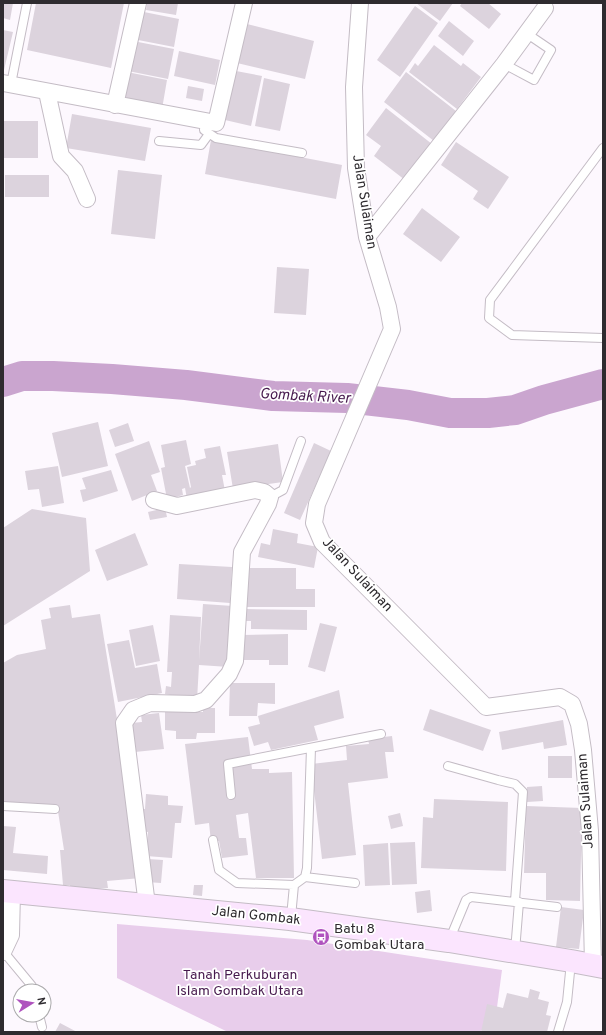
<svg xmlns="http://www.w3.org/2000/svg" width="606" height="1035" viewBox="0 0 606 1035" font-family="Overpass,sans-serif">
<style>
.green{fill:#e8cdeb}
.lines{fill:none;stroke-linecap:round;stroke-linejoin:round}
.river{stroke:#caa5cf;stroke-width:30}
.building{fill:#dcd3dd}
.lane-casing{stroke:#c4bcc5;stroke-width:10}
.street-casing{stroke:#c4bcc5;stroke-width:18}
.secondary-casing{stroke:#c4bcc5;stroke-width:24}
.lane{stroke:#fff;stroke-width:8}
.street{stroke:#fff;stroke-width:16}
.secondary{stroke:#fbe5fe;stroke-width:22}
.labels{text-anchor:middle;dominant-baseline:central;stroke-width:3.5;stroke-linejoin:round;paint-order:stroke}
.street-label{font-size:14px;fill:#2e2b2f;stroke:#fff}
.poi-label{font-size:14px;fill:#2e2b2f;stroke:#fff;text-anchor:start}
.park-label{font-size:14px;fill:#46194d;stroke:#fff}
.water-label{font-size:15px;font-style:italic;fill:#471a4e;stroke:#fff}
</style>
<rect width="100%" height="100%" fill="#fdf8fe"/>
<!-- green -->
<path class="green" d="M117,924L307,940L502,970L495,1022L479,1032H228L117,978Z"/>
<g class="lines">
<!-- river -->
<path class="river" d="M3,382L22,376H53L112,379L186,385L273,396L347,398L408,405L450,413H488L515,410L544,400L603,384"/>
</g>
<!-- building -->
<path class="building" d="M3,3H13L10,20L3,18Z
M36,3H124L111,68L69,59L70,53L69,59L27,50Z
M147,3H178L176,15L146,10Z
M416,3H453L440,21Z
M462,3H488L501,14L489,29L460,6Z
M415,6L438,23L400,77L377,60Z
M139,11L179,19L174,47L133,39Z
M449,21L474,41L463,56L438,36Z
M247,24L314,41L305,79L237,63Z
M3,30L13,32L4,70H3Z
M133,41L174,49L168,79L128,71Z
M434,45L461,66L463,63L481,77L457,109L409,72L415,63L418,66Z
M179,51L220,60L215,85L174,76Z
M236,71L262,76L251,126L225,120Z
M127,72L167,80L162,109L121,101Z
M406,72L456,111L434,141L384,102Z
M264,78L290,84L280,131L255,126Z
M188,86L204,89L202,101L186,98Z
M386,108L432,144L405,180L374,156L381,146L366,135Z
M72,114L151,128L145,161L66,148Z
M3,121H38V158H3Z
M211,140L342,165L336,199L205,174Z
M456,142L509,177L488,209L473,199L478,191L441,165Z
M118,170L162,175L155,239L111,234Z
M5,175H49V197H5Z
M422,208L460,237L441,262L403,234Z
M277,267L309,269L306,315L274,313Z
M98,422L108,466L62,477L52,433Z
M128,423L134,441L115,447L109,430Z
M186,440L191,464L185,466L190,488L191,487L187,467L196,465L195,461L206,458L204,449L220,446L226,475H222L225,491L187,499L185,488L182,489L183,495L167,499L161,468L165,467L161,445Z
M149,441L160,472L151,475L157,491L132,501L115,454Z
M314,443L331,451L300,520L284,513Z
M278,444L283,482L233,489L227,452Z
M58,466L64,503L42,507L39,489L28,490L25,471Z
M111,470L118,491L83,502L80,490L86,489L82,478Z
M165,508L167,517L150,520L148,512Z
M32,509L86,518L90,571L3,626V528Z
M273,529L298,534L297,543L318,547L314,568L258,557L261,543L270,545Z
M135,533L148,565L107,581L95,550Z
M179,564L232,567L230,603L177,599Z
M247,568H296V589H315V607H247Z
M203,604L233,606L229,667L199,665L197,700L170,699V695L165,694L166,686L171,687L172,672H167L170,615L201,617L199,661Z
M70,605L72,618L100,614L137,843L141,878L107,881L108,888L71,891L70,885H63L60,850H64L57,805L3,802V663L17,655L46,649L41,620L51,618L49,608Z
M244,609L307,610V630L251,629V621H244Z
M320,623L337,627L325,672L308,667Z
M153,625L160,661L136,666L129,630Z
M288,634V665H269V660H241V635Z
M129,640L135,668L157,664L162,693L118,702L107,644Z
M230,683H275V704L258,703L257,716H229Z
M339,690L344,718L314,726L318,740L271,750L268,742L254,746L248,727L260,724L258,716Z
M203,708H215V733H197L196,739H176V731L165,730V711L203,712Z
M430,709L491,730L483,751L423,730Z
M159,713L164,749L135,752L131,723L142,722L141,715Z
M563,720L567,745L544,749L543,742L502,750L499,732Z
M392,736L394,752H385L388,778L348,783L356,855L322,859L311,764L347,760L346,746L369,744L368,739Z
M248,737L252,769H269V773L292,772L294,878H256L248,813L236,815L239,838H246L248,855L222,858L219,841L211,842L209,823L195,825L185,744Z
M548,756H572V778H548Z
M542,786L543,801L527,802V787Z
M146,794L168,796V805L183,806L181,823H175L172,858L146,856L148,832L139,831L141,809H145Z
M434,799L508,802L506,871L421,868L423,817L433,818Z
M526,806L582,808L580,901L546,900V873H524Z
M400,813L403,826L391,829L388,816Z
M3,826L16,827L13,853L48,856L47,874L3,870Z
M415,842L417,884L392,885L390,843Z
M388,843L390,885L365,886L363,845Z
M148,859L163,860L161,883L146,882Z
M194,885H203L202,896L193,895Z
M430,890L432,911L417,913L415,892Z
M561,907L584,910L579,949L556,947Z
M530,989L540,992L538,999L549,1002L546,1015L551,1016L547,1032H481L487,1004L503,1008L507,993L528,998Z
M60,1023L77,1032H55Z"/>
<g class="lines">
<!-- lane casing -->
<g class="lane-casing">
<path id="lane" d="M504,64L534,80L551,50L526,33
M11,84L27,3
M205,121L204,130L216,138L302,153
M159,141L201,145L209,134
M603,148L490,300L489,318L512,335L603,338
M270,497L283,490L301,441
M448,766L498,780L515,784L523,792L515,901
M231,795L228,764L381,734
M3,806L55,809
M213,840L219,870L237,883L294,885
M305,877L355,883
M291,917L294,885L305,877L307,868L311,748
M449,941L466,900L471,897L557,907
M3,951L32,986L34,991
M515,951L519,902
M39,1015L42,1027
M558,1032L567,1002L571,962"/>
</g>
<!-- street casing -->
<g class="street-casing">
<path id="street" d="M360,3L354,87L356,168L367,237L388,307L392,329L317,504L314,523L322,542L486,707L560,697L572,704L579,724L583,750L590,831L593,965
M3,83L216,123L244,3
M47,92L61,156L75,171L87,199
M115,105L138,3
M367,237L504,64L545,8
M147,905L124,723L133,710L150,703L195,704L206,700L229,674L235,661L242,552L268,504L270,497L264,492L255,490L177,506L154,500
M3,952L11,935L12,892"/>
</g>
<!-- secondary casing -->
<g class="secondary-casing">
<path id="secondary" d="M3,891L290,919L449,941L571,961L603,967"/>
</g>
<!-- lane -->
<use href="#lane" class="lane"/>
<!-- street -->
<use href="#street" class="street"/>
<!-- secondary -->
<use href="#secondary" class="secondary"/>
</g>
<!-- icons -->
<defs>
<g id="bus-disc" transform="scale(0.9)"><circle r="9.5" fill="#af53be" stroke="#fff"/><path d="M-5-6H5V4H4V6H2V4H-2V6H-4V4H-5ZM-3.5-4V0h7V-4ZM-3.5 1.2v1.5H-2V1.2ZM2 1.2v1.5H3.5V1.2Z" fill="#fff"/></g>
</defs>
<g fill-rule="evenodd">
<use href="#bus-disc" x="321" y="937"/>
</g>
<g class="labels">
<!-- street labels -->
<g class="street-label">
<text transform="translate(364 202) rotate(81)">Jalan Sulaiman</text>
<text transform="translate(357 575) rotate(47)">Jalan Sulaiman</text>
<text transform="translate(586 801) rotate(-94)">Jalan Sulaiman</text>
<text transform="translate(256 916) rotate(6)">Jalan Gombak</text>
</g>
<!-- poi labels -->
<g class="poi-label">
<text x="334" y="929">Batu 8<tspan x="334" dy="16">Gombak Utara</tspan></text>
</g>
<!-- park labels -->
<g class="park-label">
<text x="240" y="975">Tanah Perkuburan<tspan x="240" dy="16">Islam Gombak Utara</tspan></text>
</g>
<!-- water labels -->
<g class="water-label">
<text transform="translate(305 397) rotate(3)">Gombak River</text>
</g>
</g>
<!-- border -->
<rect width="606" height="1035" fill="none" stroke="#2e2b2f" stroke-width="8"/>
<!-- north arrow -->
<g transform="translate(32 1003) rotate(79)"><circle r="19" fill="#ffffff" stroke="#abaaac"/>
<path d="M0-3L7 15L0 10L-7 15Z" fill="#af53be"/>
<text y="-6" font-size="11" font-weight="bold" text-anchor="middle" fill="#2e2b2f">N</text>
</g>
</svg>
